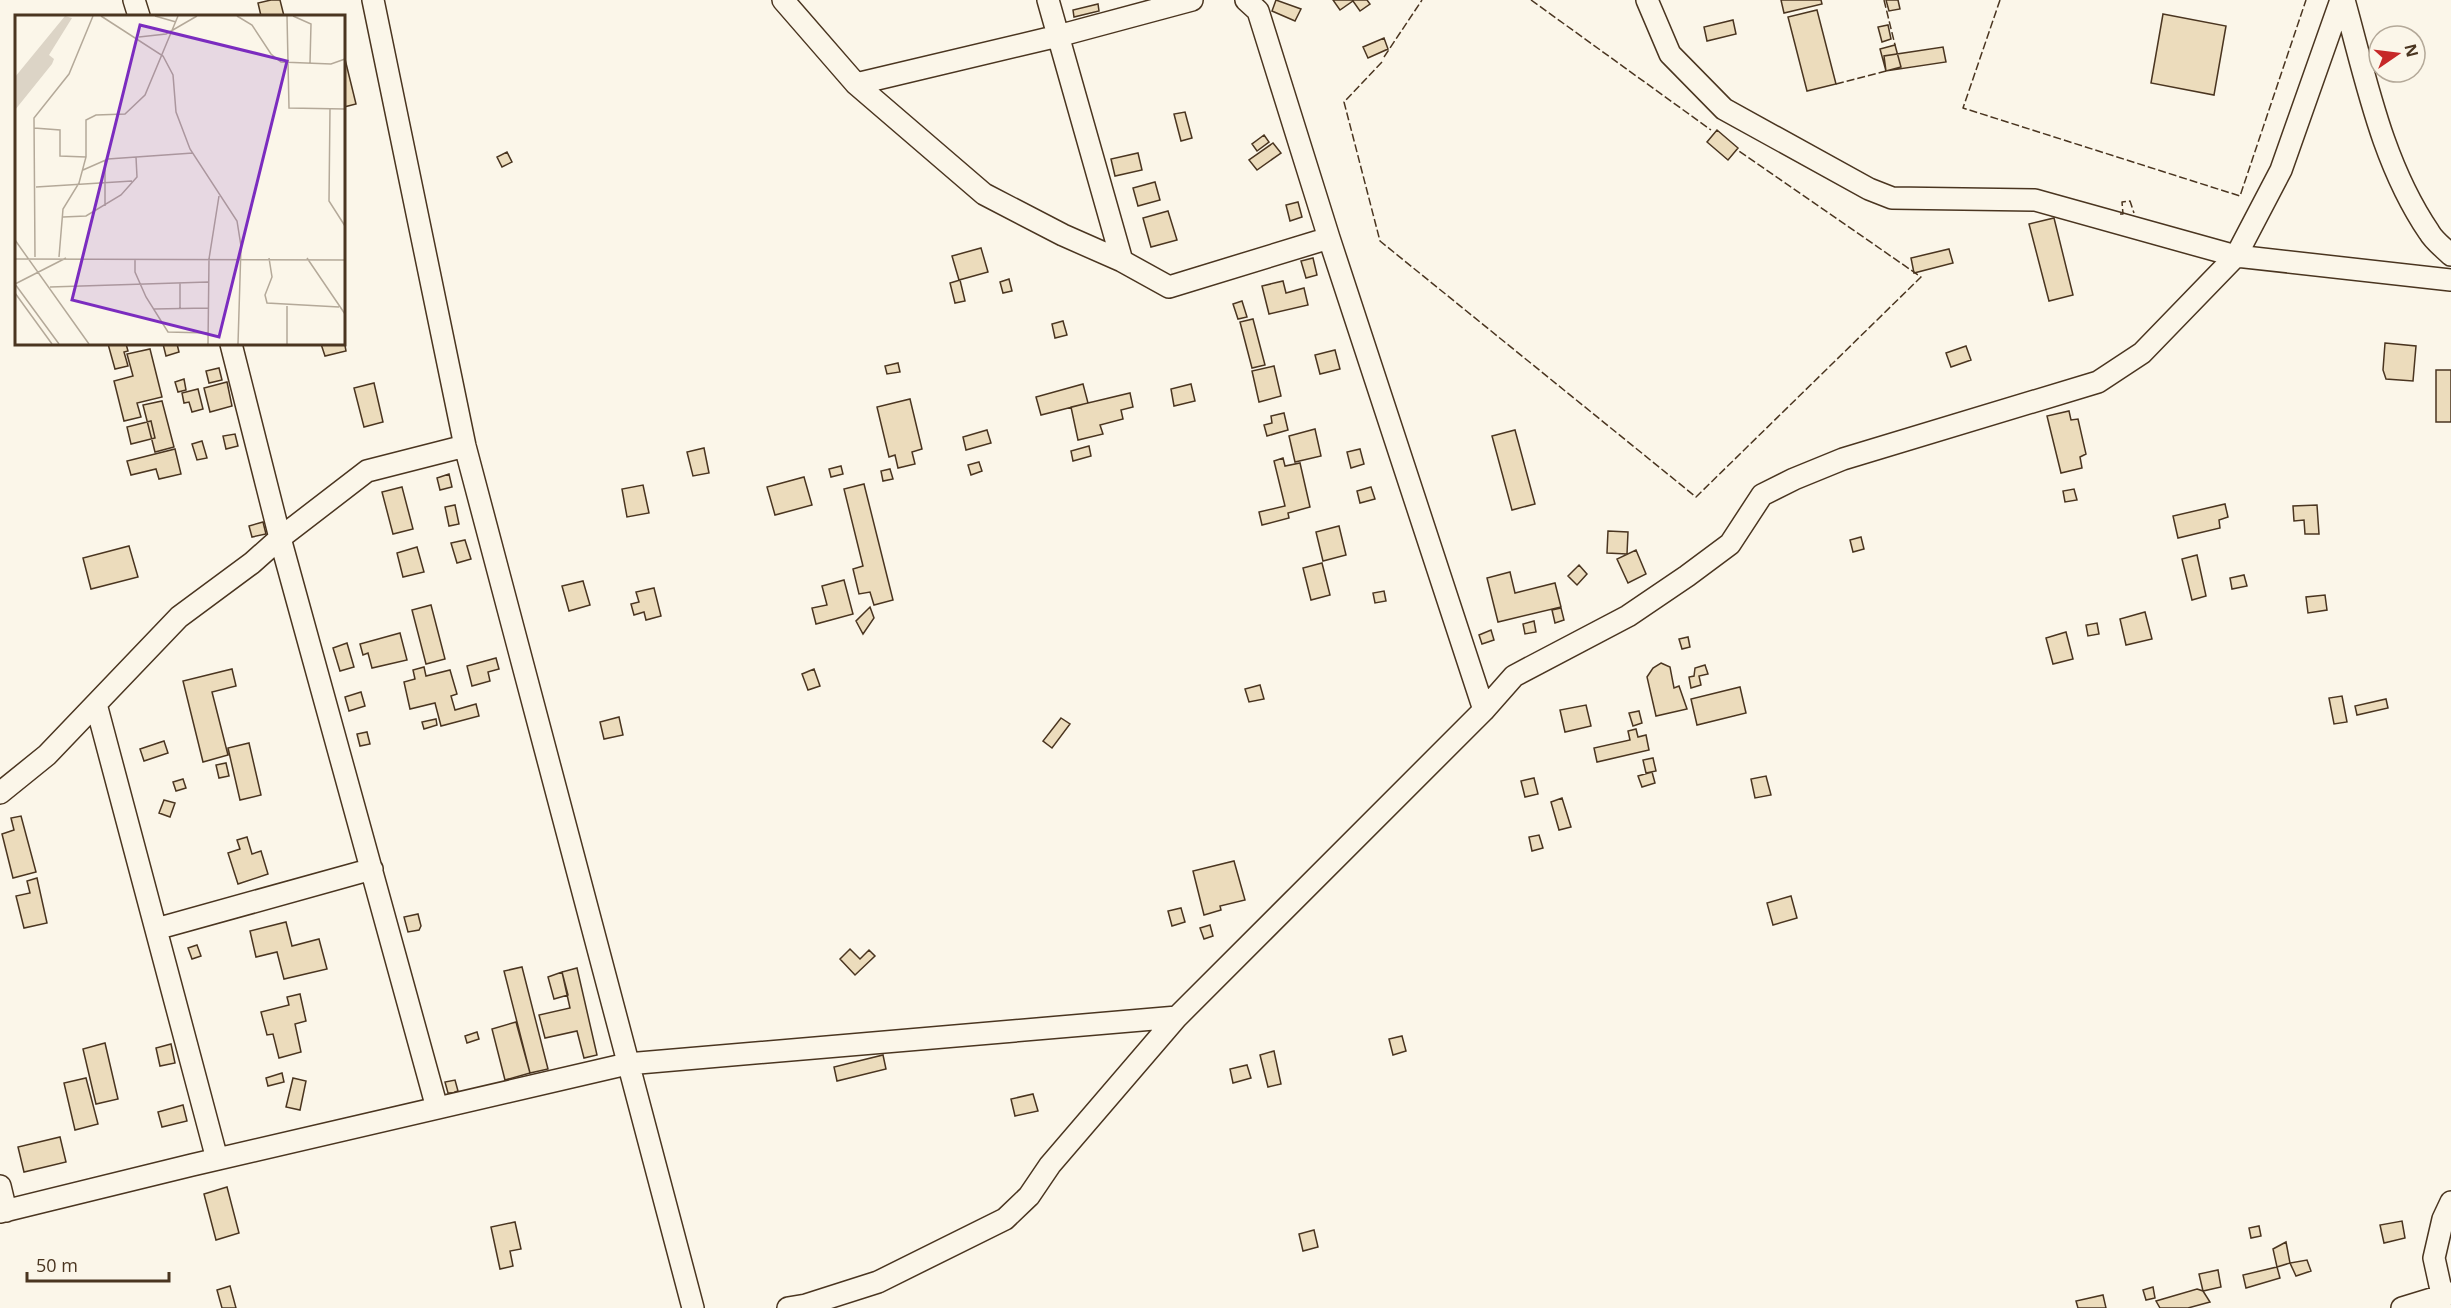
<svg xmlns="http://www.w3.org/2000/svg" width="2451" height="1308" viewBox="0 0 2451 1308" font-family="'Open Sans',sans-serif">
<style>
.building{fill:#ecdcbc;stroke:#4a3520;stroke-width:1.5}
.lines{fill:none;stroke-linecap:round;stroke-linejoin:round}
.minor-casing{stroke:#4a3520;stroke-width:24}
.minor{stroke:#fbf6e9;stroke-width:21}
.fence{stroke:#4a3520;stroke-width:1.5;stroke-dasharray:8 3;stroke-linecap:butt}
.inset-road{fill:none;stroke:#b4a999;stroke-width:1.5}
.view{fill:#7b2cbf;fill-opacity:0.15;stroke:#7b2cbf;stroke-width:3}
.inset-edge{fill:none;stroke:#4a3520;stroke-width:3}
</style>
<rect width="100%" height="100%" fill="#fbf6e9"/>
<!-- building -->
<path class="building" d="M271,0H280L284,16H261L258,3Z
M1276,0L1301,9L1295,21L1272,11Z
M1333,0H1367L1370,4L1360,11L1353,1L1340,10Z
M1781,0H1821L1822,4L1784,13Z
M1886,0H1898L1900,9L1889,11Z
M1098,4L1099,11L1074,17L1073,10Z
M1817,10L1836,84L1807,91L1788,17Z
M2163,14L2226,26L2214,95L2151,83Z
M1733,20L1736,34L1707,41L1704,27Z
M1888,25L1891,39L1882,42L1878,27Z
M1384,38L1388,49L1368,58L1363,47Z
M1895,45L1901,67L1886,71L1880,49Z
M1943,47L1946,62L1886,71L1884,56Z
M344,55L356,104L344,107Z
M1185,112L1192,138L1181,141L1174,114Z
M1717,130L1738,148L1728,160L1707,142Z
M1264,135L1269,142L1257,151L1252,144Z
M1273,143L1281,153L1257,170L1249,160Z
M507,152L512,162L502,167L497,157Z
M1138,153L1142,170L1115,176L1111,159Z
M1155,182L1160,200L1138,206L1133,188Z
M1298,202L1302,217L1290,221L1286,205Z
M1168,211L1177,240L1151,247L1143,218Z
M2054,218L2073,295L2049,301L2029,224Z
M981,248L988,272L959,280L952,256Z
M1949,249L1953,263L1914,273L1911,258Z
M1313,258L1317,275L1306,278L1301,261Z
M1009,279L1012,291L1003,293L1000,282Z
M960,280L965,301L955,303L950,283Z
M1283,281L1286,293L1304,288L1308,305L1269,314L1262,286Z
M1242,301L1247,317L1238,319L1233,304Z
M1253,319L1265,365L1252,368L1240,322Z
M1063,321L1067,335L1055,338L1052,324Z
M344,340L346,351L325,356L321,344H344Z
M2385,343L2416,346L2413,381L2386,379L2383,370Z
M108,344H126L128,351L124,352L128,366L115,369Z
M163,344H177L179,352L166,356Z
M1966,346L1971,360L1951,367L1946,353Z
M150,349L162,397L137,403L141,417L124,421L114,381L133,376L127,354Z
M1335,350L1340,369L1320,374L1315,355Z
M898,363L900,372L887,374L885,366Z
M1274,366L1281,396L1259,402L1252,371Z
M219,368L222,380L209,383L206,371Z
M2436,370H2451V422H2436Z
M184,379L186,390L178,392L175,382Z
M227,382L232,406L210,412L204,388Z
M374,383L383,422L364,427L354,388Z
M1083,384L1088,403L1041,415L1036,397Z
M1191,384L1195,401L1174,406L1171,389Z
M198,389L203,409L192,412L189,402L184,403L182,393Z
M1130,393L1133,407L1121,410L1123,419L1100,425L1103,434L1078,440L1071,407Z
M910,399L922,449L912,452L915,464L898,468L895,455L889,457L877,407Z
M162,401L174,447L155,452L143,405Z
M2069,411L2071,420L2078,419L2086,454L2080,457L2082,468L2061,473L2047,416Z
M1284,413L1288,430L1267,436L1264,425L1272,423L1271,416Z
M151,421L155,438L131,444L127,427Z
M1315,429L1321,456L1295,462L1289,436Z
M987,430L991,443L966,450L963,437Z
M1515,430L1535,504L1512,510L1492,436Z
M235,434L238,446L226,449L223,436Z
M202,441L207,458L197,460L192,444Z
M1089,446L1091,456L1073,461L1071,451Z
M704,448L709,473L693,476L687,452Z
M175,449L181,474L159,479L156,469L131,475L127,461Z
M1360,449L1364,464L1351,468L1347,452Z
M1283,458L1285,466L1300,463L1310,507L1288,513L1289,518L1262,525L1259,512L1285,506L1274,461Z
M979,462L982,471L971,475L968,465Z
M841,466L843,474L831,477L829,469Z
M890,469L893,479L883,481L881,471Z
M449,474L452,487L440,490L437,478Z
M804,477L812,505L775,515L767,487Z
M864,484L893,600L874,605L870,592L859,594L853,569L863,566L844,489Z
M643,485L649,513L627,517L622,489Z
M402,487L413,529L393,534L382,492Z
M1371,487L1375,499L1360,503L1357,491Z
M2074,489L2077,500L2065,502L2063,491Z
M2225,504L2228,517L2219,520L2220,528L2178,538L2173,516Z
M455,505L459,524L449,526L445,507Z
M2317,505L2319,534H2305L2304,520L2294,521L2293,506Z
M263,522L266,534L252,537L249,526Z
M1339,526L1346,555L1323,561L1316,532Z
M1608,531L1628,532L1627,554L1607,553Z
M1861,537L1864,549L1853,552L1850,540Z
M465,540L471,559L457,563L451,543Z
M129,546L138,577L91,589L83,558Z
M417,547L424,572L403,577L397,553Z
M1636,550L1646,574L1628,583L1617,559Z
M2197,555L2206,596L2192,600L2182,559Z
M1322,563L1330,595L1311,600L1303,568Z
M1579,565L1587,574L1577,585L1568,576Z
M1510,572L1515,593L1555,583L1561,607L1498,622L1487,578Z
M2244,575L2247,586L2232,589L2230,578Z
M844,580L853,614L816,624L812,608L827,605L822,586Z
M583,581L590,605L569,611L562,586Z
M654,588L661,616L646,620L644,612L634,615L631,604L639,602L636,592Z
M1384,591L1386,601L1375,603L1373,593Z
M2325,595L2327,610L2308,613L2306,597Z
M431,605L445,659L426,664L412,610Z
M870,607L874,618L863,634L856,621Z
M1561,608L1564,620L1555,623L1552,610Z
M2145,612L2152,639L2126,645L2120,619Z
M1534,621L1536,632L1525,634L1523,624Z
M2097,623L2099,634L2088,636L2086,625Z
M1491,630L1494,640L1482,644L1479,635Z
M2066,632L2073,659L2053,664L2046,638Z
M400,633L407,660L372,668L368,653L363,655L360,644Z
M1688,637L1690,647L1682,649L1679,639Z
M347,643L354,667L340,671L333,648Z
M496,658L499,669L488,672L490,681L472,686L467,666Z
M1661,663L1670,667L1674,688L1679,686L1687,709L1656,716L1647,677L1653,668Z
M1705,665L1708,674L1699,676L1701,685L1691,688L1689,677L1694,676L1695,668Z
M424,667L426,676L450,670L457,694L451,696L455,710L476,704L479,716L441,726L435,703L410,709L404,682L415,679L413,670Z
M232,669L236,686L212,692L228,755L203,762L183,681Z
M814,669L820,686L808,690L802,674Z
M1260,685L1264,699L1249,702L1245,689Z
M1740,687L1746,713L1697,725L1691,699Z
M361,692L365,706L349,711L345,697Z
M2342,696L2347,722L2334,724L2329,698Z
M2386,699L2388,708L2357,715L2355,706Z
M1586,705L1591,726L1565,732L1560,710Z
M1639,711L1642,723L1633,726L1629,713Z
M619,717L623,735L604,739L600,722Z
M1061,718L1070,724L1052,748L1043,741Z
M436,719L437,725L424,729L422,722Z
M1636,729L1638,737L1646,735L1649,750L1597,762L1594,748L1630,740L1628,731Z
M367,732L370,744L360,746L357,734Z
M164,741L168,753L144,761L140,749Z
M249,743L261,795L240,800L228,748Z
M1653,758L1656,771L1646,773L1643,760Z
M226,763L229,776L219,778L216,765Z
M1652,772L1655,783L1642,787L1638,776Z
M1766,776L1771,795L1755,798L1751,779Z
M1534,778L1538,794L1525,797L1521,781Z
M183,779L186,788L176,791L173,782Z
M1562,798L1571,827L1559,830L1551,802Z
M164,800L175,803L170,817L159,813Z
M21,816L36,872L13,878L2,834L14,830L11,818Z
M1539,835L1543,848L1532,851L1529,837Z
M247,837L252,854L261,851L268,874L238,884L228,853L240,849L237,840Z
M1234,861L1245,900L1220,906L1221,910L1204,915L1193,871Z
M37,878L47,923L24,928L16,896L30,893L27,881Z
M1791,896L1797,918L1773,925L1767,903Z
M1181,908L1185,922L1172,926L1168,911Z
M418,914L421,926L419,930L408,932L404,917Z
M286,922L292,946L319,939L327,969L284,979L277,952L256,957L250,931Z
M1210,925L1213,936L1204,939L1200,928Z
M197,945L201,956L192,959L188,948Z
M850,949L860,959L869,950L875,956L855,975L840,959Z
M522,967L548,1069L530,1073L504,971Z
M577,968L597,1055L584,1058L577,1031L545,1038L539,1015L570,1008L562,972Z
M562,972L568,995L554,999L548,977Z
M300,994L306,1021L295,1024L301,1052L279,1058L273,1034L267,1035L261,1012L289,1005L287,997Z
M516,1022L530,1073L505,1080L492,1029Z
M477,1032L479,1039L467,1043L465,1036Z
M1402,1036L1406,1051L1393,1055L1389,1039Z
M105,1043L118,1099L96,1104L83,1049Z
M171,1044L175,1063L160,1066L156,1048Z
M1274,1051L1281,1084L1268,1087L1260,1055Z
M883,1055L886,1069L837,1081L834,1067Z
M1247,1065L1251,1078L1233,1083L1230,1069Z
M282,1073L284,1082L268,1086L266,1078Z
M86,1078L98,1124L75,1130L64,1083Z
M293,1078L306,1081L300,1110L286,1107Z
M455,1080L458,1091L455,1092L456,1095L452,1096V1093H448L445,1082Z
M1033,1094L1038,1111L1015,1116L1011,1099Z
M183,1105L187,1121L162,1127L158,1112Z
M60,1137L66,1162L24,1172L18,1147Z
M227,1187L239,1233L216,1240L204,1194Z
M2402,1221L2405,1238L2384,1243L2380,1225Z
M515,1222L521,1249L510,1251L513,1266L500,1269L491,1227Z
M2259,1226L2261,1236L2251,1238L2249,1228Z
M1314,1230L1318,1247L1303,1251L1299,1234Z
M2286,1242L2290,1263L2277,1267L2273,1249Z
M2307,1260L2311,1271L2296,1276L2290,1263Z
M2277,1267L2280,1278L2246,1288L2243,1275Z
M2218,1270L2221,1287L2203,1291L2199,1274Z
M230,1286L236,1308H222L217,1290Z
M2153,1287L2155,1298L2146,1300L2143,1290Z
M2197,1289L2203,1291L2210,1302L2188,1308H2160L2156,1301Z
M2103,1295L2106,1308H2078L2076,1301Z"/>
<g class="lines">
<!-- minor casing -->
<g class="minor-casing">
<path id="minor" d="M134,0L139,16
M373,0L465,446L693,1308
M783,0L856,84L984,194L1063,235L1122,261L1169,287L1329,238
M1048,0L1122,261
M1246,0L1258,11L1329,238L1484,710
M1647,0L1670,54L1724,109L1869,189L1892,198L2035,200L2236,256L2451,280
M2344,0C2366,79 2382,163 2429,232C2434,241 2444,248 2451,255
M856,84L1058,36L1192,0
M231,344L280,538L437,1108
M96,704L217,1159
M0,793L47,755L179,617L252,563L280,538L367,471L465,446
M156,929L372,869
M0,1186L6,1211
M0,1212L192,1165L627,1064L1177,1017
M788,1308L806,1305L878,1282L1005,1219L1029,1196L1050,1165L1177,1017L1484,710L1514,676L1628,616L1687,576L1730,544L1762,495L1794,479L1843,459L2098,382L2142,353L2236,256L2281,170L2341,0
M2402,1308L2451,1293
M2445,1308L2434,1258L2443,1219L2451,1202"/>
</g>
<!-- minor -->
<use href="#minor" class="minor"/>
<!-- fence -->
<path class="fence" d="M1531,0L1711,130
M1884,0L1895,45
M2000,0L1963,108L2240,196L2306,0
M1384,57L1422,0
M1382,62L1344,102L1380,241L1696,497L1921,277L1739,151
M1836,84L1886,71
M2120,214H2123L2122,202L2130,201L2134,213"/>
</g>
<!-- overview -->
<g transform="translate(15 15)">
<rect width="330" height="330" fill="#fbf6e9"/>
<path d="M50,1L57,3L34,40L39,44L37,49L0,95V62Z" fill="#dcd4c6"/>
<path class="inset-road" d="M86,1L148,41L158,60L161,97L175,134L222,206L226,231L223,329M140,1L161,7M222,1L237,10L256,39L266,47L316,49L330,44M272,1L274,93L330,94M278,1L296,9L295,48M124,22L151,19L182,1M315,94L314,186L330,211M19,113L45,115V141L71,142M90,146V191M68,155L93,144L178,138M21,172L117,166M48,202L71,201L106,180L122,162L121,142M0,225L74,329M20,242L19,103L54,59L78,1M44,242L48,194L64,168L71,142V105L81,100L110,99L130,80L163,1M254,243L257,262L250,280L252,288L324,292M292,243L330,299M0,244L330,245M120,245V257L131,282L153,317L193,318M165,268V294M0,269L51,243M0,269L44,329M35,272L193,267M0,278L37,329M139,294L193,293M193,329L194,244L204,181M272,329V291"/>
<path class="view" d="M125,10L272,46L204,322L57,285Z"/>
<rect width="330" height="330" class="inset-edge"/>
</g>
<!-- north arrow -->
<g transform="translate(2397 54) rotate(76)"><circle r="28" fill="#fbf6e9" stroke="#b4a999" stroke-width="1.5"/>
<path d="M0-4.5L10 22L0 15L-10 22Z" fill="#c62828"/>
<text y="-9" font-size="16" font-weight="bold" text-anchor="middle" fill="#4a3520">N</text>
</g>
<!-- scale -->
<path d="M27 1272v9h142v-9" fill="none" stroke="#4a3520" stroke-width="3"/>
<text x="36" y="1272" font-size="18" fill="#4a3520" stroke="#fbf6e9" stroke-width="4.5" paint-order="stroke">50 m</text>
</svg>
